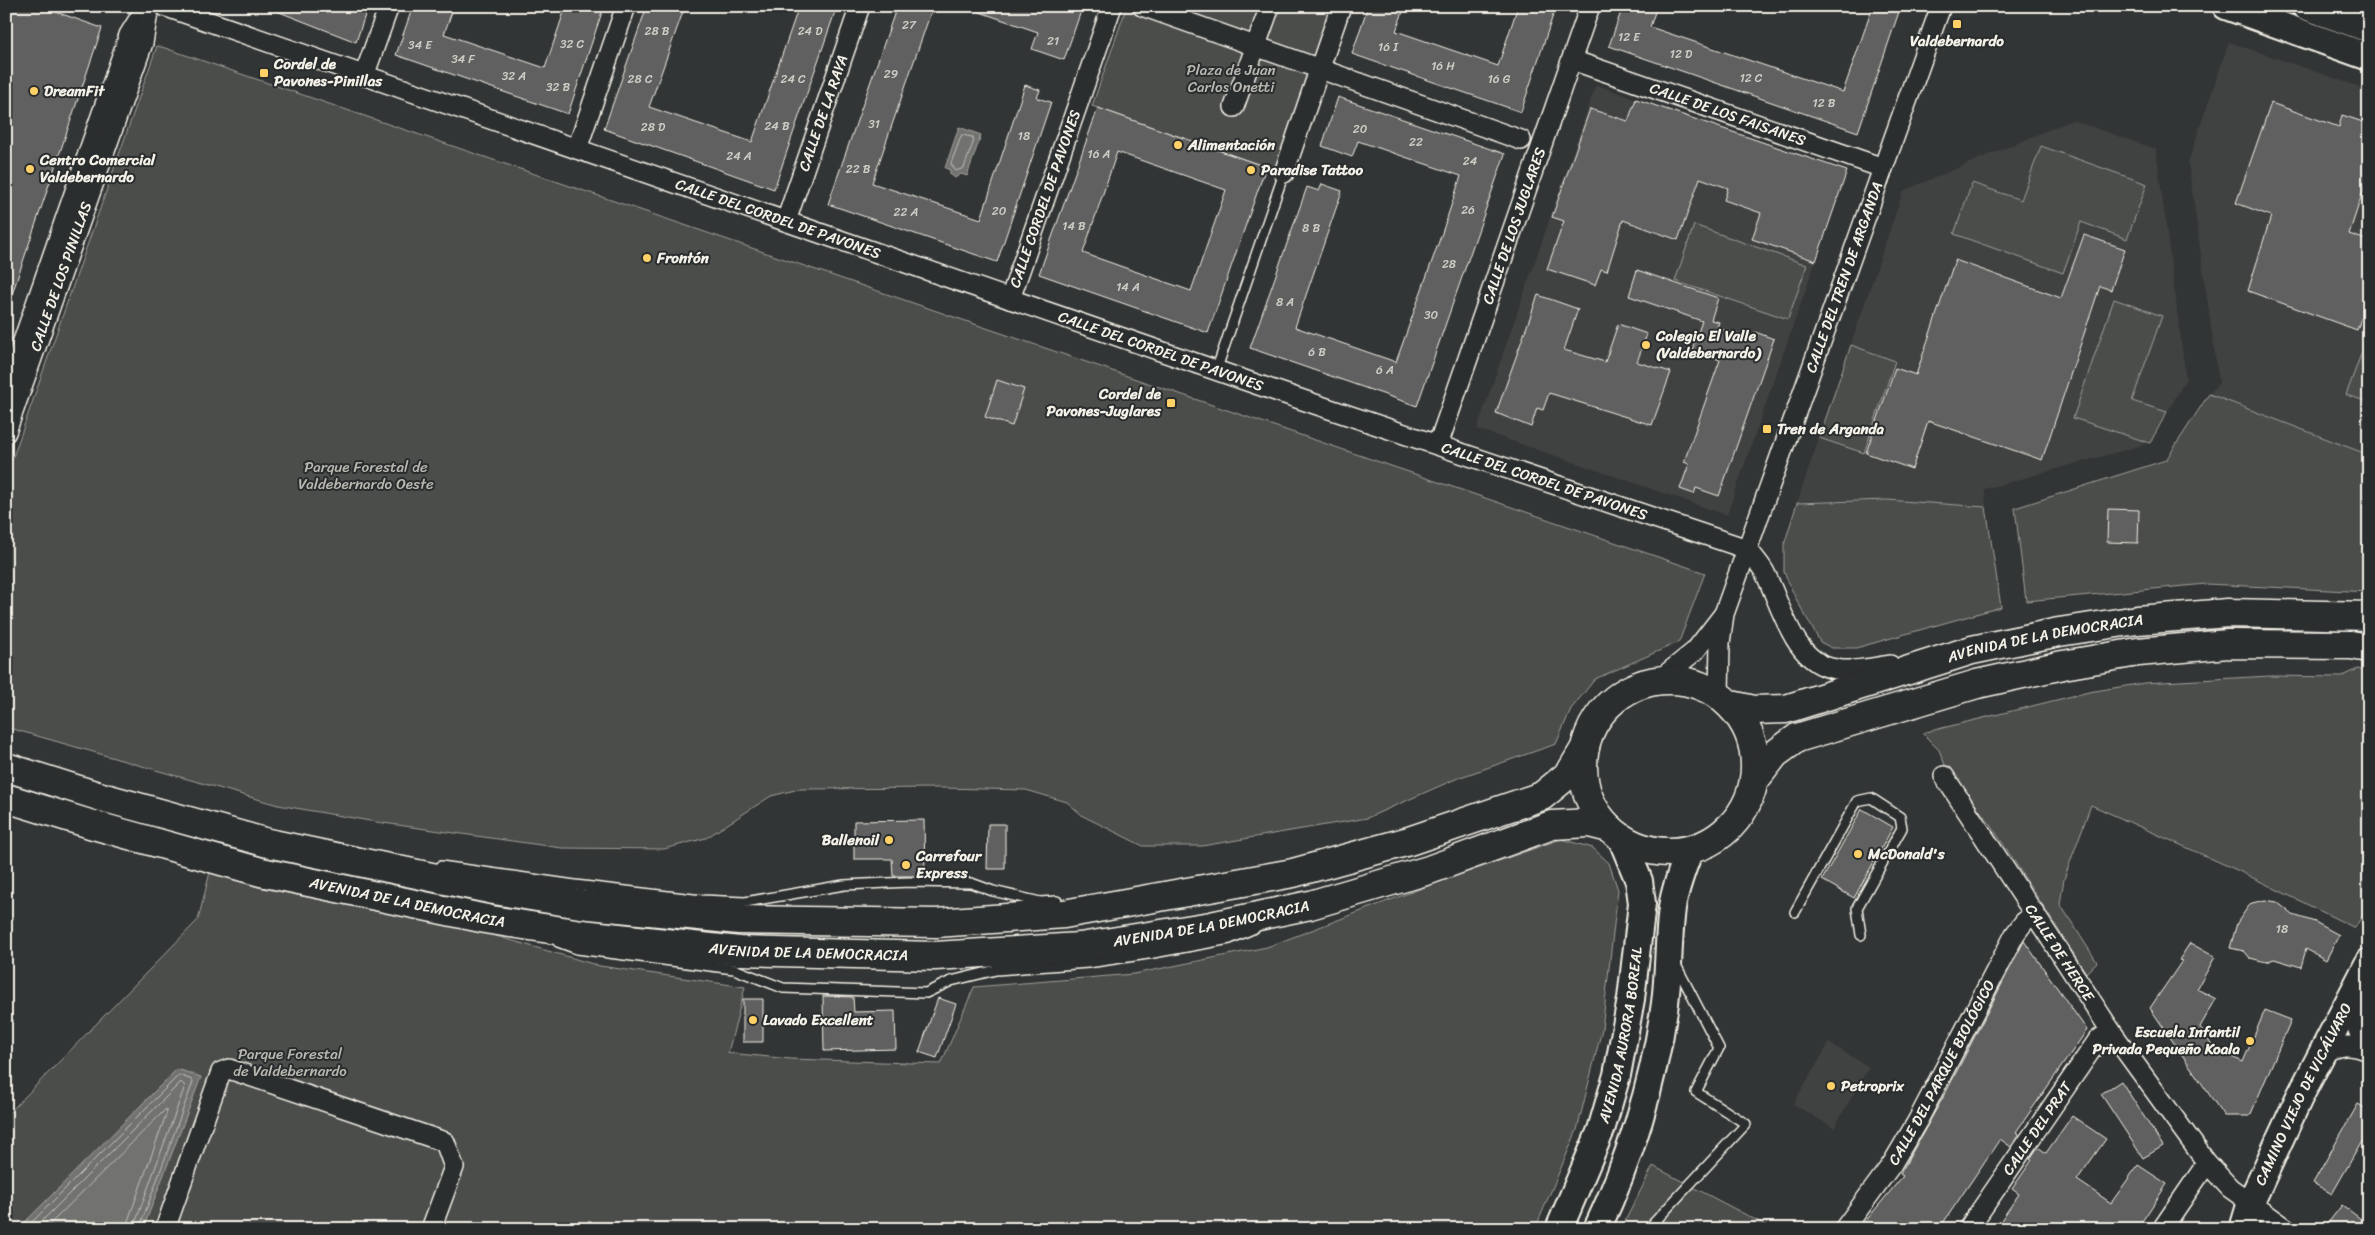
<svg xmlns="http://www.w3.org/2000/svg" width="2375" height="1235" viewBox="0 0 2375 1235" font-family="Sriracha,sans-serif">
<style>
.built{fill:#404242}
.green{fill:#4b4d4c;stroke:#a09f9a}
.water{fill:#727370;stroke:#a6a5a0}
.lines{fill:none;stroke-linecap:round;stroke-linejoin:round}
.shore{stroke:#c0bfb8;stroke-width:1}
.building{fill:#5f605f;stroke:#f4f1e8;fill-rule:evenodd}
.lane-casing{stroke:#f4f1e8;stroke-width:12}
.street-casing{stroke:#f4f1e8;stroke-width:22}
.secondary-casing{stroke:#f4f1e8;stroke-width:30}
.primary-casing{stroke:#f4f1e8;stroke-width:31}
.lane{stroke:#2a2d2e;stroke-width:9}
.street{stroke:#2a2d2e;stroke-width:19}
.secondary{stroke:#2a2d2e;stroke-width:26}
.primary{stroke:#2a2d2e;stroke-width:28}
.poi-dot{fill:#ffd166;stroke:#2a2d2e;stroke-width:2}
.labels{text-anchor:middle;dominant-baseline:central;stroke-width:4;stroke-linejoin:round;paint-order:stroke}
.number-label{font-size:12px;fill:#cfcdc6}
.poi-label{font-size:15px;font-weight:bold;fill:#f4f1e8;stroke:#2a2d2e;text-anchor:start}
.park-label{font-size:15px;fill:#b9b8b1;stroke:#2a2d2e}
.street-label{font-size:15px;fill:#f4f1e8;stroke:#2a2d2e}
</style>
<rect width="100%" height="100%" fill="#323535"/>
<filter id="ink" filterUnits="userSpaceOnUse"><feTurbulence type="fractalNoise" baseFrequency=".02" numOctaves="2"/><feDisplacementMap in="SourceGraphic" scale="10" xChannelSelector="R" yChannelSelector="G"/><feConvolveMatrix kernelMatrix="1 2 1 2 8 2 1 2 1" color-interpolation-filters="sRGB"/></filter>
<g filter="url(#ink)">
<!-- built -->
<path class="built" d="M2229,42L2369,90V455L2209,394L2219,383L2188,162Z
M1596,85L1847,171L1727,515L1477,429Z
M2072,120L2156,149L2186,379L2150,443L1985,489L1986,507L1887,500L1797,503L1903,191Z
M1829,1043L1869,1067L1834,1128L1793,1104Z"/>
<!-- green -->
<path class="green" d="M1127,6H1332L1275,170L1092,106Z
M157,46L165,48L1705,573L1679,642L1595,679L1571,709L1556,744L1458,778L1367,818L1202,846H1143L1083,816L1067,802L1026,790L942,788L799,789L771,796L706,838L664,849L562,848L376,822L278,805L6,727V477Z
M2041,146L2147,184L2127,239L2081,222L2063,273L1954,234L1972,183L2021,200Z
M1694,225L1807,265L1788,319L1675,281Z
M2114,299L2162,316L2132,401L2167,412L2150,443L2073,418Z
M2367,338L2369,339V402L2346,395Z
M1851,345L1895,361L1864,453L1819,438Z
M2209,394L2369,455V592L2206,584L2026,601L2015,508L2166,460Z
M1887,500L1986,507L2001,607L1856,648H1832L1820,642L1795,597L1784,572V545L1797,503Z
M2358,669L2369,672V904L2355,928L2239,871L2091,805L2064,879L2060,904L2097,962L2086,973L1991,825L1945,765L1939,750L1922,733L2089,692L2144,683L2270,676L2341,677Z
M1561,839L1593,848L1609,863L1618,890L1602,1029L1577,1130L1535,1229H6V1116L198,920L210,872L258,887L489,934L600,966L745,987L728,1053L791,1059L941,1064L974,987L1134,974L1267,947L1414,891Z
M1653,1166L1773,1229H1621Z"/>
<!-- water -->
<path class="water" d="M959,127L981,135L967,176L961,174L955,178L950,174V170L945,168Z
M177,1069L201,1077L143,1229H18Z"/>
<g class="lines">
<!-- shore -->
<path class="shore" d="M962,135L972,137L974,140L964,168L956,171L951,164Z
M25,1229L179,1075L192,1080L193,1082L139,1229
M34,1229L181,1082L185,1086L133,1229
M45,1229L166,1109L167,1112L125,1229"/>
</g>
<!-- building -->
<path class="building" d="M6,6H39L102,28L9,303L6,302Z
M264,6H368L356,42Z
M413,6H454L444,34L545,68L566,6H604L568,114L396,55Z
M647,6H685L649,107L752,142L799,6H837L774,189L604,129Z
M897,6H933L872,183L981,219L1025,85L1040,90L1037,98L1051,102L997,262L828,204Z
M971,6H1068L1081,11L1064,60L1032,49L1038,32L971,9Z
M1368,6H1405L1396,31L1498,66L1518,6H1556L1521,112L1352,54Z
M1623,6H1657L1650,27L1843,92L1873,6H1901L1858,132L1609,46Z
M1338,97L1505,154L1417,406L1250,348L1307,187L1319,191L1322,184L1342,191L1295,327L1396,362L1442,233L1461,176L1358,141L1352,157L1322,146Z
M1636,99L1847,171L1816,261L1752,239L1761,213L1724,200L1728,188L1700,178L1678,240L1623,220L1607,271L1601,269L1595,285L1547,269L1564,221L1552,217L1590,109L1628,121Z
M2271,103L2339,127L2342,115L2369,124V173L2349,234L2369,241V295L2357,330L2248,291L2271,216L2236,203Z
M1098,108L1266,167L1208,333L1039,274ZM1117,152L1226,190L1191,291L1083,253Z
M2084,235L2125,249L2111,290L2100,286L2042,460L1928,421L1912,469L1866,453L1895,368L1916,375L1955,260L2061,298Z
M1637,270L1718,298L1711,320L1719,322L1717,328L1752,339L1755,332L1774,339L1719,496L1696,488L1694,494L1680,489L1689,464L1684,462L1720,360L1692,350L1702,321L1629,296Z
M1538,295L1578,309L1564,350L1605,362L1618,324L1647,334L1637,362L1671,372L1652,425L1549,393L1543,410L1537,408L1531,427L1496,413Z
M997,380L1024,389L1012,426L985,417Z
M2108,509L2139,510L2138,543L2107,542Z
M1862,809L1893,827L1854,898L1822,880Z
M924,820L925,876H893L892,859H854V821Z
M988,824H1005V869H987Z
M2265,900L2277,902L2293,915L2315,922L2339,935L2326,960L2306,949L2301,967L2274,959L2266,962L2250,958L2244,951L2230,948L2237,923L2248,907L2252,903Z
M2024,941L2087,1030L2016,1132L2019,1134L2011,1147L2000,1139L1939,1229H1859L1903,1176L1900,1174L1946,1092Z
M2190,943L2215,957L2197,989L2216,999L2200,1027L2214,1049L2243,1062L2265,1010L2291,1020L2250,1116H2224L2150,1008L2182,961L2179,960Z
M823,996L853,997L854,1012L895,1011L896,1049L824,1051Z
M938,998L956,1004L937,1058L919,1052Z
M743,999H763V1042H743Z
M2121,1081L2163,1146L2143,1158L2101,1094Z
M2358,1104L2369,1110V1129L2332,1194L2313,1183Z
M2072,1116L2106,1139L2077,1180L2111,1203L2138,1165L2167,1184L2137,1229H1995L2019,1194L2012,1189L2032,1160L2030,1159L2038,1147L2046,1153Z
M2342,1205L2369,1225V1229H2337L2328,1223Z"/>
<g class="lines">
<!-- lane casing -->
<g class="lane-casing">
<path id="lane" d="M1216,371L1284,173
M441,866L575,885L702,900L745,902L844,885L909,882L971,883L993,891L1040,902L1057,901
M1795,912L1857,801L1871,798L1900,817L1902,828L1857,908L1861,935
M558,942L577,949L734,969L783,988L926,993L951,981L996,970L1088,963L1148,954L1230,939L1255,928
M1648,1229L1746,1124L1696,1092L1719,1048L1676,965"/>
</g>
<!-- street casing -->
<g class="street-casing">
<g id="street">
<path id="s1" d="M164,6L1273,390L1747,549"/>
<path d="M1142,6L1521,140"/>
<path id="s2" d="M1572,60L1883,168"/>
<path d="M364,76L389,6"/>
<path d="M1234,107L1270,6"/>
<path d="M577,149L626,6"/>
<path d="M1284,173L1341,6"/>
<path id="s3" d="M786,221L860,6"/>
<path id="s4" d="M1010,299L1112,6"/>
<path d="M6,390L129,35L145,9"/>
<path id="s5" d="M6,432L143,43L149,6"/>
<path id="s6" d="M1438,445L1590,6"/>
<path d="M1747,549C1753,556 1759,563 1764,571C1781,603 1793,664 1836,669C1854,672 1872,668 1890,665"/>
<path d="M1659,680L1695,651L1723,615"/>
<path id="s7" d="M1719,695L1720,643L1724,614L1941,6"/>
<path id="s8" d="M1944,776L2111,1031L2207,1163L2230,1188L2287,1229"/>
<path d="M2369,993C2356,1017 2350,1026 2369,1049"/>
<path d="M2319,1057C2335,1044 2350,1043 2369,1051"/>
<path d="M165,1229L221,1072L229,1069L445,1142L454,1167L431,1229"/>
<path id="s9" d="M1844,1229L1892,1164L1918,1120L2015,934L2024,922L2035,913"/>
<path id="s10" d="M1968,1229L2098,1040L2111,1031"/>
<path d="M2162,1229L2207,1163"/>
</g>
</g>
<!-- secondary casing -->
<g class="secondary-casing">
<g id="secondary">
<path d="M2226,6L2369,57"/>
<path d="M2305,6L2369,29"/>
<path id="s11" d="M1559,1229L1601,1130L1617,1075L1631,999L1642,903L1639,881L1621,837"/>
<path d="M1597,1229C1631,1157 1654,1082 1665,1003C1669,971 1668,939 1672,908C1675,887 1683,868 1690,849"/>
<path id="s12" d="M2243,1229L2251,1202L2299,1098L2369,962"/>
</g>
</g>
<!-- primary casing -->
<g class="primary-casing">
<g id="primary">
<circle cx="1669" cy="766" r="86"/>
<path id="s13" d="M1731,705L1754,710L1786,709L1972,650L2059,632L2137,620L2228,613L2369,616"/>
<path d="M6,767L98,796L268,843L494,890L580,904L739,920L936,923L1064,914L1293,873L1409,841L1542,796L1570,773L1585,748"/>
<path d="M1754,781L1775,754L1797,738L1977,684L2063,665L2138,652L2228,644L2351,645L2369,648"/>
<path id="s14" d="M6,798L90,824L261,872L491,920L582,934L739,951L935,956L1080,947L1211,926L1310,905L1429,870L1552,825L1589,823L1609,828"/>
</g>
</g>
<!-- lane -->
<use href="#lane" class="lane"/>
<!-- street -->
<use href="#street" class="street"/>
<!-- secondary -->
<use href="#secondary" class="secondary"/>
<!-- primary -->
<use href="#primary" class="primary"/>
</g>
</g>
<!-- markers -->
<g class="poi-dot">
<rect x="1952" y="19" width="10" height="10" rx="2.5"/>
<rect x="259" y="68" width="10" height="10" rx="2.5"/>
<circle cx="34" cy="91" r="5"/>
<circle cx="1178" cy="145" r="5"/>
<circle cx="30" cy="169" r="5"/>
<circle cx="1251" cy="170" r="5"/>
<circle cx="647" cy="258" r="5"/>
<circle cx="1646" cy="345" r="5"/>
<rect x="1166" y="398" width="10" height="10" rx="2.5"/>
<rect x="1762" y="424" width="10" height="10" rx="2.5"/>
<circle cx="889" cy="840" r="5"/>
<circle cx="1858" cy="854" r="5"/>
<circle cx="906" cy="865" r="5"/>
<circle cx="753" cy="1020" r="5"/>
<circle cx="2250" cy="1041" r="5"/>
<circle cx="1831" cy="1086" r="5"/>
</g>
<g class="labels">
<!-- number labels -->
<g class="number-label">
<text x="909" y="25">27</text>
<text x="657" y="31">28 B</text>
<text x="810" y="31">24 D</text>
<text x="1629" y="37">12 E</text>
<text x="1053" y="41">21</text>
<text x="572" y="44">32 C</text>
<text x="420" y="45">34 E</text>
<text x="1388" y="47">16 I</text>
<text x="1681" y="54">12 D</text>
<text x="463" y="59">34 F</text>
<text x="1443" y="66">16 H</text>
<text x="891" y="74">29</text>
<text x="514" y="76">32 A</text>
<text x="1751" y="78">12 C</text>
<text x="640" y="79">28 C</text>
<text x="793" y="79">24 C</text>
<text x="1499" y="79">16 G</text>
<text x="558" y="87">32 B</text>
<text x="1824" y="103">12 B</text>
<text x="874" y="124">31</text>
<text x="777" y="126">24 B</text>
<text x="653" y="127">28 D</text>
<text x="1360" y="129">20</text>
<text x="1024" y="136">18</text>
<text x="1416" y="142">22</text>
<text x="1099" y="154">16 A</text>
<text x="739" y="156">24 A</text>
<text x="1470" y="161">24</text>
<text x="858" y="169">22 B</text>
<text x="1468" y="210">26</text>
<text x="999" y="211">20</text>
<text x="906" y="212">22 A</text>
<text x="1074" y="226">14 B</text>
<text x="1311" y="228">8 B</text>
<text x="1449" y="264">28</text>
<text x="1128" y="287">14 A</text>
<text x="1285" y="302">8 A</text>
<text x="1431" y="315">30</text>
<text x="1317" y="352">6 B</text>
<text x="1385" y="370">6 A</text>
<text x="2282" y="929">18</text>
</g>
<!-- poi labels -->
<g class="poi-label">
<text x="1957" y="41" text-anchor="middle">Valdebernardo</text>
<text x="274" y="64">Cordel de<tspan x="274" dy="17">Pavones-Pinillas</tspan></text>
<text x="44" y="91">DreamFit</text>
<text x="1188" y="145">Alimentación</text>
<text x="40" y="160">Centro Comercial<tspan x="40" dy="17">Valdebernardo</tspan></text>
<text x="1261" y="170">Paradise Tattoo</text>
<text x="657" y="258">Frontón</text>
<text x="1656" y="336">Colegio El Valle<tspan x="1656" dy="17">(Valdebernardo)</tspan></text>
<text x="1161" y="394" text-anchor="end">Cordel de<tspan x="1161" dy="17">Pavones-Juglares</tspan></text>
<text x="1777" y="429">Tren de Arganda</text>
<text x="879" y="840" text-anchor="end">Ballenoil</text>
<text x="1868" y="854">McDonald's</text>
<text x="916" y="856">Carrefour<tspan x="916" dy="17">Express</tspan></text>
<text x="763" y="1020">Lavado Excellent</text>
<text x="2240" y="1032" text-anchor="end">Escuela Infantil<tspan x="2240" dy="17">Privada Pequeño Koala</tspan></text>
<text x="1841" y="1086">Petroprix</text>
</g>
<!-- park labels -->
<g class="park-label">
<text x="1231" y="70">Plaza de Juan<tspan x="1231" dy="17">Carlos Onetti</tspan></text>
<text x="366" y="467">Parque Forestal de<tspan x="366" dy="17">Valdebernardo Oeste</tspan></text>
<text x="290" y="1054">Parque Forestal<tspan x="290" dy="17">de Valdebernardo</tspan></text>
</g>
<!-- street labels -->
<g class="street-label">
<text stroke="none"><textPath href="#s2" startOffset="165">CALLE DE LOS FAISANES</textPath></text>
<text stroke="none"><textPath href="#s3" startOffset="114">CALLE DE LA RAYA</textPath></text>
<text stroke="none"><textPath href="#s4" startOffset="106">CALLE CORDEL DE PAVONES</textPath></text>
<text stroke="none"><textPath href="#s1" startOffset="650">CALLE DEL CORDEL DE PAVONES</textPath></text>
<text stroke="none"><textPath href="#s6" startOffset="232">CALLE DE LOS JUGLARES</textPath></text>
<text stroke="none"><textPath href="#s5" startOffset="165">CALLE DE LOS PINILLAS</textPath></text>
<text stroke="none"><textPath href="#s7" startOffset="439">CALLE DEL TREN DE ARGANDA</textPath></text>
<text stroke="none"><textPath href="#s1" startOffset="1055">CALLE DEL CORDEL DE PAVONES</textPath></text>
<text stroke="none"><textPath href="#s1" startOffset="1460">CALLE DEL CORDEL DE PAVONES</textPath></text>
<text stroke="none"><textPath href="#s13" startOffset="325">AVENIDA DE LA DEMOCRACIA</textPath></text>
<text stroke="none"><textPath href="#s14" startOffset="415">AVENIDA DE LA DEMOCRACIA</textPath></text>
<text stroke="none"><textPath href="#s14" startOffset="1225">AVENIDA DE LA DEMOCRACIA</textPath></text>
<text stroke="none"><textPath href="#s14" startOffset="820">AVENIDA DE LA DEMOCRACIA</textPath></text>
<text stroke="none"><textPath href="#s8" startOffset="211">CALLE DE HERCE</textPath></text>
<text stroke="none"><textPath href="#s11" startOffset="205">AVENIDA AURORA BOREAL</textPath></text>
<text stroke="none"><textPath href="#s9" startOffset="185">CALLE DEL PARQUE BIOLÓGICO</textPath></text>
<text stroke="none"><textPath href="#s12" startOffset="148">CAMINO VIEJO DE VICÁLVARO</textPath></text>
<text stroke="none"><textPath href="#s10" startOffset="122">CALLE DEL PRAT</textPath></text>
</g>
</g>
<!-- margin -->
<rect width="2375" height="1235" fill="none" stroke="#2a2d2e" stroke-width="25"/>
<rect x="12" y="12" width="2350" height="1210" fill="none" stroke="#f4f1e8" stroke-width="2" filter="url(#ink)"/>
</svg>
